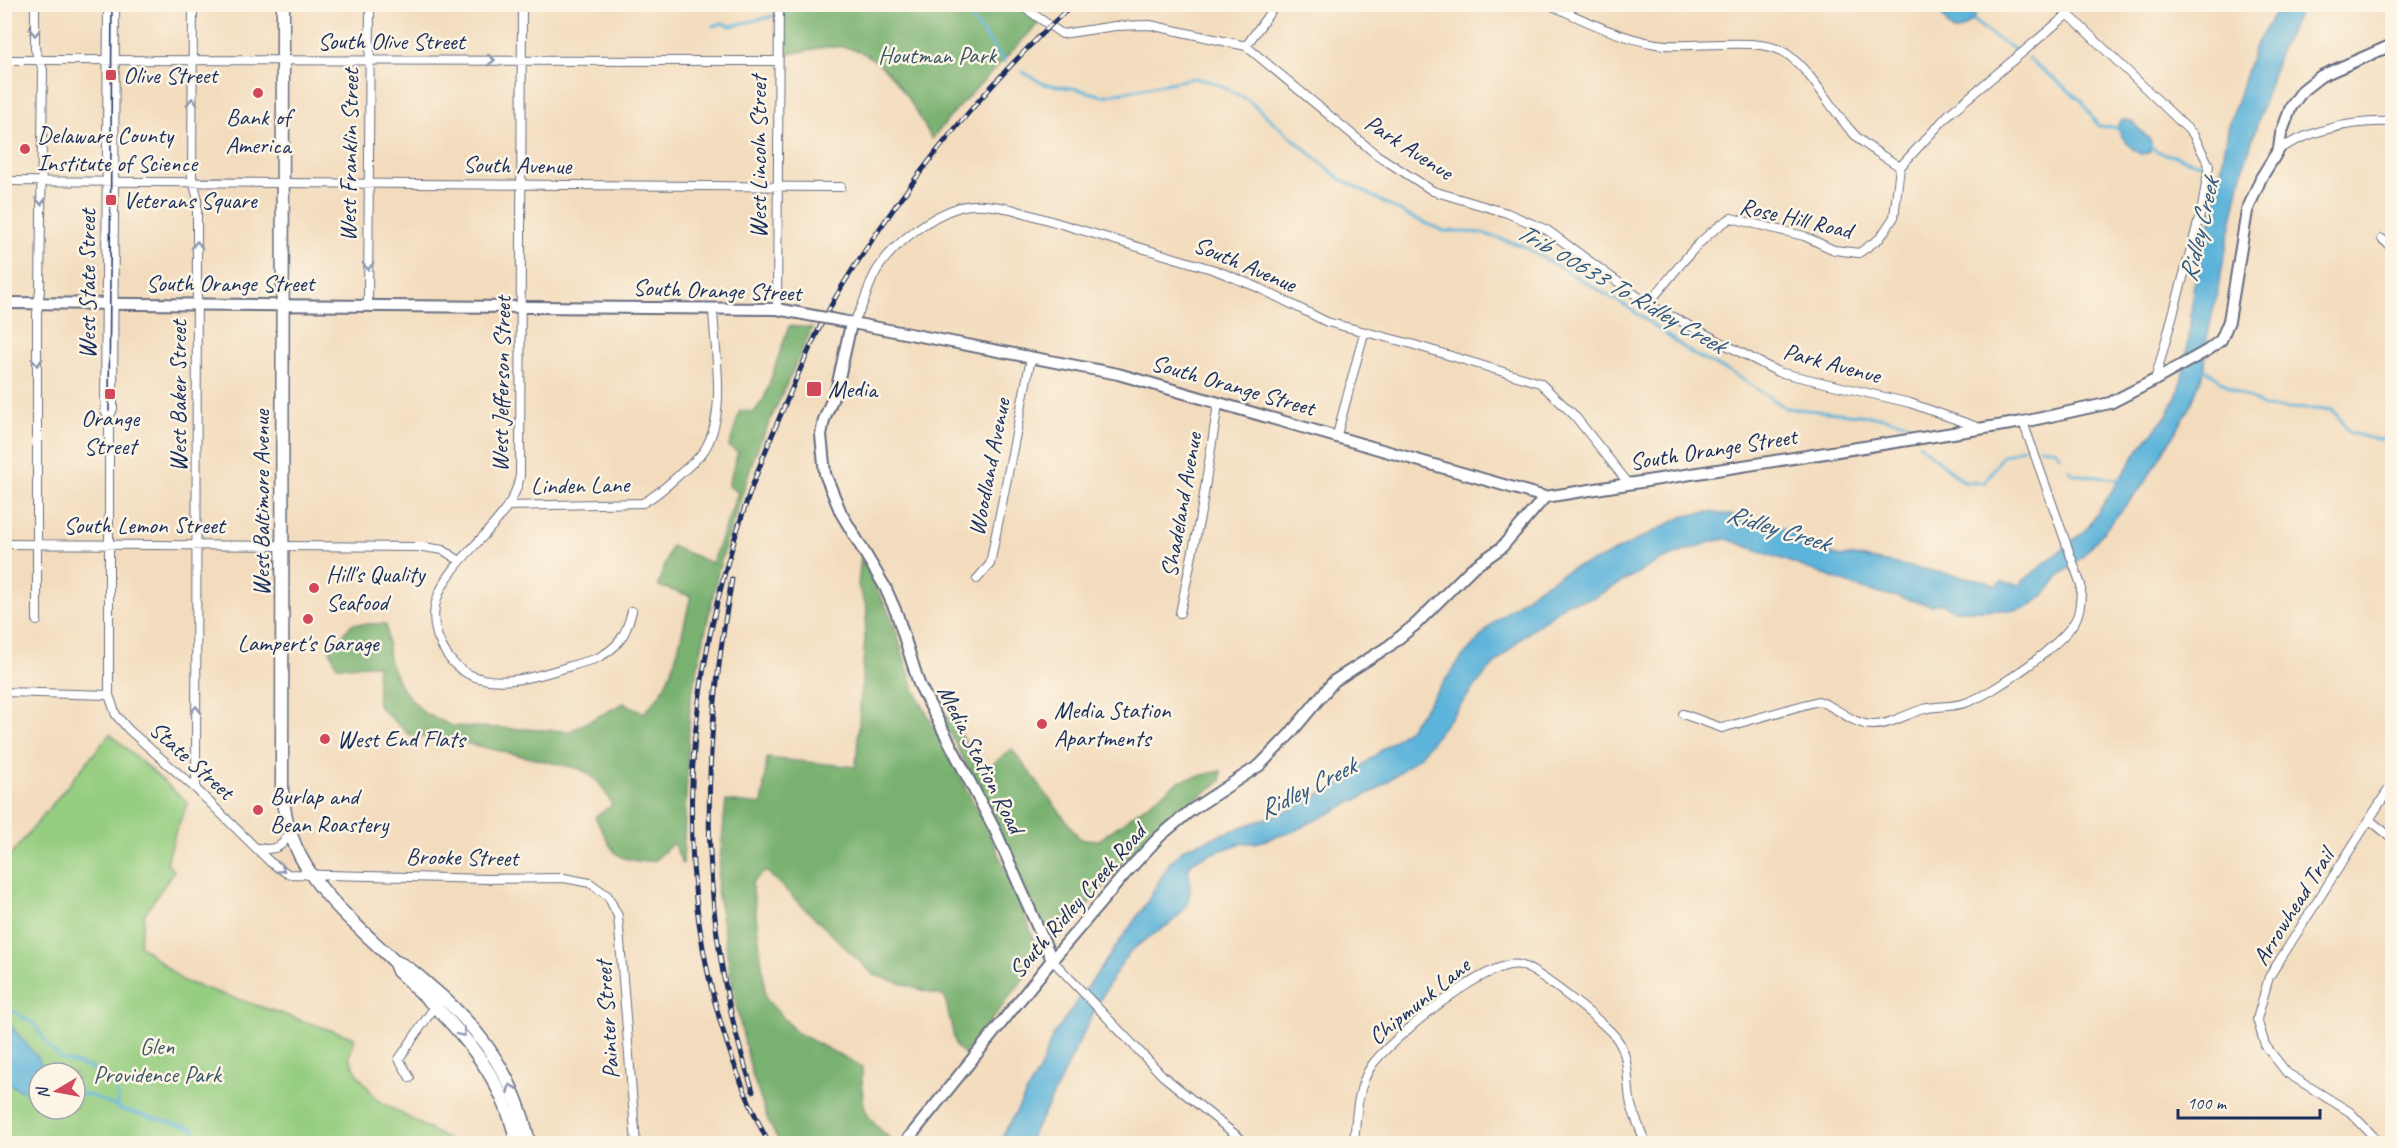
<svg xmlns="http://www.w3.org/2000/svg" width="2397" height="1148" viewBox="0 0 2397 1148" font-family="Caveat,sans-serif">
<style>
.green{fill:#96ce81;stroke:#587e70;stroke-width:1.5;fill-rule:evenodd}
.forest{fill:#78b16f;stroke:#4a7066;stroke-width:1.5}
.water{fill:#5db4da;stroke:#3c729c;stroke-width:1.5}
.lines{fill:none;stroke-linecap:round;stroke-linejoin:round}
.stream{stroke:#5db4da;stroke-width:3}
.street-casing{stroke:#676c7f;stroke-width:10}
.secondary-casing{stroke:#676c7f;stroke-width:14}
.primary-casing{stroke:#676c7f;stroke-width:15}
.street{stroke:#fff;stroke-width:8}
.secondary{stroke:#fff;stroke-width:10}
.primary{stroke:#fff;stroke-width:12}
.tram{stroke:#1b2f5e;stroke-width:1.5}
.rail-casing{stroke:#1b2f5e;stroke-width:5}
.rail{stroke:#fcf5e5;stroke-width:3;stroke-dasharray:9;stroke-linecap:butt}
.secondary-bridge-casing{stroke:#676c7f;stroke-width:14;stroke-linecap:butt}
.secondary-bridge{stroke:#fff;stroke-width:10}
.oneway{stroke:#8d97ae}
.poi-dot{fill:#d1495b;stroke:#fcf5e5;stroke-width:2}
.labels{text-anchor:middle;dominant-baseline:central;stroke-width:5;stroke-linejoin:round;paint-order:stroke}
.street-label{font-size:24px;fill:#1b2f5e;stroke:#fcf5e5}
.park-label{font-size:24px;fill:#3a5767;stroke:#fcf5e5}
.poi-label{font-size:24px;fill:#1b2f5e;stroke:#fcf5e5;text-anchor:start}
.water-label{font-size:26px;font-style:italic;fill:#2f5783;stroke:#fcf5e5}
</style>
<rect width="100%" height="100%" fill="#fcf5e5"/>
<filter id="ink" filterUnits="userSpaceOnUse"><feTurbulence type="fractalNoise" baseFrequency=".0167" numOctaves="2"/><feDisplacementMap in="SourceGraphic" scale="12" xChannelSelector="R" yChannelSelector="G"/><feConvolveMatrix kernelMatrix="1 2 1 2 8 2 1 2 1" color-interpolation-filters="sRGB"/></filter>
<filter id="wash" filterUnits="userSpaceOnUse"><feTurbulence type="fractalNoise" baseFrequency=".008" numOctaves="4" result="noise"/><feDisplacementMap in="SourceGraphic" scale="24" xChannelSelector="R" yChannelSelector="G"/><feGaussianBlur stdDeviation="1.35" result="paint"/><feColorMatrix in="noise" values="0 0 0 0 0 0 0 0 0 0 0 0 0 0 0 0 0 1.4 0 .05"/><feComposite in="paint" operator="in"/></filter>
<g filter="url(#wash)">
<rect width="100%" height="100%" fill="#f3dcbd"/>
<!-- green -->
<path class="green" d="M110,734L188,803L175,833L167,863L174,871L145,913L139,944L183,981L355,1038L349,1057L357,1073L377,1100L454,1143L5,1144V862ZM39,1073H75V1109H39Z"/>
<!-- forest -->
<path class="forest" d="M782,5H1019L1042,20L960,105L932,139C913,106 890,58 849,48C829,43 803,52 784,55Z
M789,326L812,328L755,454L719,567L690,703L683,864L673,843L654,861C610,862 615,852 595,817L612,805C603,787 598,778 580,769L443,738L411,736L378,706L377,665L337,666L330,650L352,624H386L389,661L402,689L424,713L452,726L570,731L624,703L643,713C675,688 681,634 691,596L658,586L671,546L712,563L738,492L728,486L738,452L729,447L740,411L754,412L764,399Z
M861,557L892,619L914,689L990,834L1028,923L1038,952L1032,968L965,1054L956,1047L945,997L874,975L766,871L752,882L766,999L796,1032L862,1067C862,1112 862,1114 895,1143H780L769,1123L752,1074L735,1001L717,890L726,801L762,805L767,758L856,767L867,608L858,586Z
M929,693L955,726L985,770L1012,749L1080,839L1099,840L1181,780L1221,771V781L1156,826L1057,940H1047L1000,831Z"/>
<!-- water -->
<path class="water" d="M1936,5H1976L1975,17C1948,46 1951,24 1936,5Z
M2280,5H2303L2280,50L2242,173L2206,344L2205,367L2190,408L2143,485L2082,557L2059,576L2044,596L2026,608L2015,610H1953L1940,603L1931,605L1863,589L1727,539L1710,542L1659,561L1593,598L1567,603L1518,641L1484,675L1419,757L1376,790L1292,832L1255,843H1242L1199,858L1193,861L1188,869C1202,928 1147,925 1123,961C1085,1019 1063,1085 1027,1143L998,1144L1040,1069L1052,1037L1146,904L1170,862L1185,848L1291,809L1337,785L1410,728L1463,656L1496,620L1537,589L1570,569L1600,559L1684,516L1708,512L1740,516L1784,529L1824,550L1840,557L1853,556L1986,581L1995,586L2002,581L2018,585L2087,529L2140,448L2168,414L2180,388L2189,340L2193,289L2217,195L2228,129L2254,48Z
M2122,119L2131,121L2151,141L2150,152L2143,155C2131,150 2119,137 2118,124Z
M5,1019L40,1060L42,1072L29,1092L19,1090L5,1080Z"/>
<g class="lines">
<!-- stream -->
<path class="stream" d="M960,4L1005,62
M787,12L808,4
M1973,20L1993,36L2018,52
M713,26L722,23L731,26L773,16
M2028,58L2082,101L2098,126L2119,128
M1023,72L1044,84L1077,89L1103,96L1194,78L1215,83L1248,100L1339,178L1409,216L1444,231L1482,233L1523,246L1628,307L1694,355L1736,375L1786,408L1879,417L1906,423L1914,429
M2148,144L2156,151L2201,164
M2201,368C2214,374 2222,383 2234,390C2246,398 2250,395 2263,407L2333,410L2350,433L2378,440L2392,439
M1919,444L1964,482L1985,483L2001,457L2023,448
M2039,448L2056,450L2060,456
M2069,469L2072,474L2121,480
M4,999L11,1010L34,1024L50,1048L61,1059L103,1072L116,1089L119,1109L193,1128L199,1144
M32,1088L39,1091
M75,1093L92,1096L118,1108"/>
</g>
</g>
<g filter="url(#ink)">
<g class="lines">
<!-- street casing -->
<g class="street-casing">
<path id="street" d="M35,4V49L43,70L40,290L37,313V621
M108,4L105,411L109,418
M115,4L113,409L109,418V695L116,715L129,730L196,789L270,862L288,874L487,879L564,878L590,883L608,896L618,916L636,1144
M193,4L192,177L197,196V233L196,789
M522,4L520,475C511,540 396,578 447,655C480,704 551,670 595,659C618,649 626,635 632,611
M1019,4L1062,34L1115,26L1150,25L1246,46L1377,155L1433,191L1507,213L1547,230L1648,304L1778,372L1910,403L1980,428
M1548,4C1584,20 1617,37 1656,44C1691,50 1759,34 1787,54C1813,73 1830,108 1852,132C1864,146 1884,156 1900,167
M2067,4L2068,14L2193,134L2209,165L2202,208L2155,380
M1246,46L1276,4
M4,60L778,61
M2279,149C2315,129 2351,120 2392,122
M4,181L841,187
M2382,239L2392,247
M1648,304C1675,273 1696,239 1731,218L1804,236L1834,250L1859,253L1880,238L1894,217L1900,167L1949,114L2068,14
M368,305L370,4
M777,309L779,4
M851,324C865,308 866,288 877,270C894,243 930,216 960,207C976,202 995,206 1011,209L1215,270L1257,287L1327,322L1408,343L1540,383L1574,415L1629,484
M1337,435L1364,333
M507,506L643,503C657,495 667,486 679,475C687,467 699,459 705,449C728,411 714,350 713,308
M4,544L423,547L443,550L460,561
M977,579L990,564L1031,358
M1180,613L1202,507L1218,404
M4,692L109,695
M1683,714L1722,728L1818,701C1838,707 1851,724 1872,725C1888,726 1908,713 1924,709C1937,706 1952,707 1965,703C1992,695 2067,642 2077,617C2081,606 2081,596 2081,585L2023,422
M2371,821L2392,838
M258,848C274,851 285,847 289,831
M1052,960L1163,1076L1247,1144
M410,1078L399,1059L435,1006
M1354,1144C1356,1118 1357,1086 1372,1065C1391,1039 1489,957 1520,965C1537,969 1606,1024 1617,1039C1631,1059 1626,1083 1631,1105C1635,1118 1641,1131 1646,1144
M2376,1144V1139L2350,1112L2287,1073L2265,1045L2257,1019L2269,977L2392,784"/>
</g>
<!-- secondary casing -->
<g class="secondary-casing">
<path id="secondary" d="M4,303L777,309L814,316
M842,321L1118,374L1545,497L2023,422L2110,403L2155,380L2208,350L2221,340L2229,321L2247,211L2261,178L2279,149L2281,134L2291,107L2303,90L2321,76L2392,45
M851,324L837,387L824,420L821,435L825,474L841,513L885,587L897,614L919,684L996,832L1052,960
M904,1144L1052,960L1124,875L1159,837L1190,811L1260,765L1289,735L1334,681L1389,646L1416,624L1471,569L1501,548L1545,497"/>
</g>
<!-- primary casing -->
<g class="primary-casing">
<path id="primary" d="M283,4L282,790C287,870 341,910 394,961C409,966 419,977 431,987C480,1028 517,1080 529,1144
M394,961L398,971C452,1021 502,1069 517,1144"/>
</g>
<!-- street -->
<use href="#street" class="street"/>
<!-- secondary -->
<use href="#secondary" class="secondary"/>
<!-- primary -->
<use href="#primary" class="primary"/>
<!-- tram -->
<path class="tram" d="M109,411L112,4"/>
<!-- rail casing -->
<g class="rail-casing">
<path id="rail" d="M732,579C701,753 696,921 753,1091
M769,1144C650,911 679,648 781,414C800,370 819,324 844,283C908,181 985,85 1073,4"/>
</g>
<!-- rail -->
<use href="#rail" class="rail"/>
<!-- secondary-bridge casing -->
<g class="secondary-bridge-casing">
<path id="secondary-bridge" d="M814,316L842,321"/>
</g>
<!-- secondary-bridge -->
<use href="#secondary-bridge" class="secondary-bridge"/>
</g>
<!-- one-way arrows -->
<defs><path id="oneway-chevron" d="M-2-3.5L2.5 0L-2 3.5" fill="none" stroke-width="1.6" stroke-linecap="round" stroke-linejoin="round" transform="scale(1.5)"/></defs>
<g class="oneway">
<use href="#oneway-chevron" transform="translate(35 32) rotate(90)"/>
<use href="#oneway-chevron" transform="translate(491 60)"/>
<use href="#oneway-chevron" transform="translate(192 102) rotate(-90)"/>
<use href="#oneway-chevron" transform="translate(41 201) rotate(90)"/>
<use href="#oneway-chevron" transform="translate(197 245) rotate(-90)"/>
<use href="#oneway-chevron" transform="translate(368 266) rotate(90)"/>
<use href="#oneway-chevron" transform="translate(37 362) rotate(90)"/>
<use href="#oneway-chevron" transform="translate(196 710) rotate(-90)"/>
<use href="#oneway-chevron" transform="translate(281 869) rotate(33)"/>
<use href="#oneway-chevron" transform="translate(462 1033) rotate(50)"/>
<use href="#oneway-chevron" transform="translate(511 1088) rotate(-114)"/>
</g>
</g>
<!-- markers -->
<g class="poi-dot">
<rect x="105" y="69" width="12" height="12" rx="3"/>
<circle cx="258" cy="93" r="6"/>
<circle cx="25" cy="149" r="6"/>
<rect x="105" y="194" width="12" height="12" rx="3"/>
<rect x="806" y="381" width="16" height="16" rx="3"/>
<rect x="104" y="388" width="12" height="12" rx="3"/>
<circle cx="314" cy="588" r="6"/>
<circle cx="308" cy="619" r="6"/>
<circle cx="1042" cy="724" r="6"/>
<circle cx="325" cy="739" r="6"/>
<circle cx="258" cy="810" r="6"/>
</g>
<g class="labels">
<!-- street labels -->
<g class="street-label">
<text x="391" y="41">South Olive Street</text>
<text transform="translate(1409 147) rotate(33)">Park Avenue</text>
<text transform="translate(349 155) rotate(-89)">West Franklin Street</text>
<text transform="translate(758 157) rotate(-90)">West Lincoln Street</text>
<text transform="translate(517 165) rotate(1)">South Avenue</text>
<text transform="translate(1796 218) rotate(13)">Rose Hill Road</text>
<text transform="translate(1245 264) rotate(23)">South Avenue</text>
<text x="230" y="283">South Orange Street</text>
<text transform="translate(87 284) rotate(-90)">West State Street</text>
<text transform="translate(717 290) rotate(2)">South Orange Street</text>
<text transform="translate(1832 363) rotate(15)">Park Avenue</text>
<text transform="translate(501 384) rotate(-89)">West Jefferson Street</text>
<text transform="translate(1233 385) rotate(16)">South Orange Street</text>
<text transform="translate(178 396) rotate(-90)">West Baker Street</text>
<text transform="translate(1713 449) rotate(-9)">South Orange Street</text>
<text transform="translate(989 467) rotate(-79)">Woodland Avenue</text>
<text transform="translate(580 485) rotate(-1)">Linden Lane</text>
<text transform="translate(261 503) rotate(-90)">West Baltimore Avenue</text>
<text transform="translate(1181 505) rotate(-80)">Shadeland Avenue</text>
<text x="144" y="525">South Lemon Street</text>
<text transform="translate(981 759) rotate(63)">Media Station Road</text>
<text transform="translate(192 760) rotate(42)">State Street</text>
<text transform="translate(462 857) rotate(1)">Brooke Street</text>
<text transform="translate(1077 901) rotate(-49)">South Ridley Creek Road</text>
<text transform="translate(2293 907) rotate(-58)">Arrowhead Trail</text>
<text transform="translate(1419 1001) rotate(-39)">Chipmunk Lane</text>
<text transform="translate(607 1020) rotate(-94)">Painter Street</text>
</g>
<!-- park labels -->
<g class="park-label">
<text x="937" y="55">Houtman Park</text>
<text x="157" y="1046">Glen<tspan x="157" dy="28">Providence Park</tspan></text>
</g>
<!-- poi labels -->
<g class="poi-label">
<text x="123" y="75">Olive Street</text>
<text x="258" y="117" text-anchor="middle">Bank of<tspan x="258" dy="28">America</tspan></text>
<text x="37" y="135">Delaware County<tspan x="37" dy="28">Institute of Science</tspan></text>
<text x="123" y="200">Veterans Square</text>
<text x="828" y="389">Media</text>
<text x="110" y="418" text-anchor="middle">Orange<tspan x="110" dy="28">Street</tspan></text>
<text x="326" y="574">Hill's Quality<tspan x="326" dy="28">Seafood</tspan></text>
<text x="308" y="643" text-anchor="middle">Lampert's Garage</text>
<text x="1054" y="710">Media Station<tspan x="1054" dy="28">Apartments</tspan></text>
<text x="337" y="739">West End Flats</text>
<text x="270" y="796">Burlap and<tspan x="270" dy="28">Bean Roastery</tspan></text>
</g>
<!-- water labels -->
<g class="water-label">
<text transform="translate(2199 230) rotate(-77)">Ridley Creek</text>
<text transform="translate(1621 288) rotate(30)">Trib 00633 To Ridley Creek</text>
<text transform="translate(1778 528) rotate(17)">Ridley Creek</text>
<text transform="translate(1307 788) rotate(-27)">Ridley Creek</text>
</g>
</g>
<!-- margin -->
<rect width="2397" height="1148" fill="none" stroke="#fcf5e5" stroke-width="24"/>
<!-- north arrow -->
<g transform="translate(57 1091) rotate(260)"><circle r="28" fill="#fcf5e5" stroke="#a2a6af" stroke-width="1.5"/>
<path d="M0-4.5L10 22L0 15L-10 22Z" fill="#d1495b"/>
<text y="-9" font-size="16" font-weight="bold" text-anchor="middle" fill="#1b2f5e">N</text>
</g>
<!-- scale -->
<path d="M2178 1109v9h142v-9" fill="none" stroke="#1b2f5e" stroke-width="3"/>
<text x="2187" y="1109" font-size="18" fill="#1b2f5e" stroke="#fcf5e5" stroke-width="4.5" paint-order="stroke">100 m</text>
</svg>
